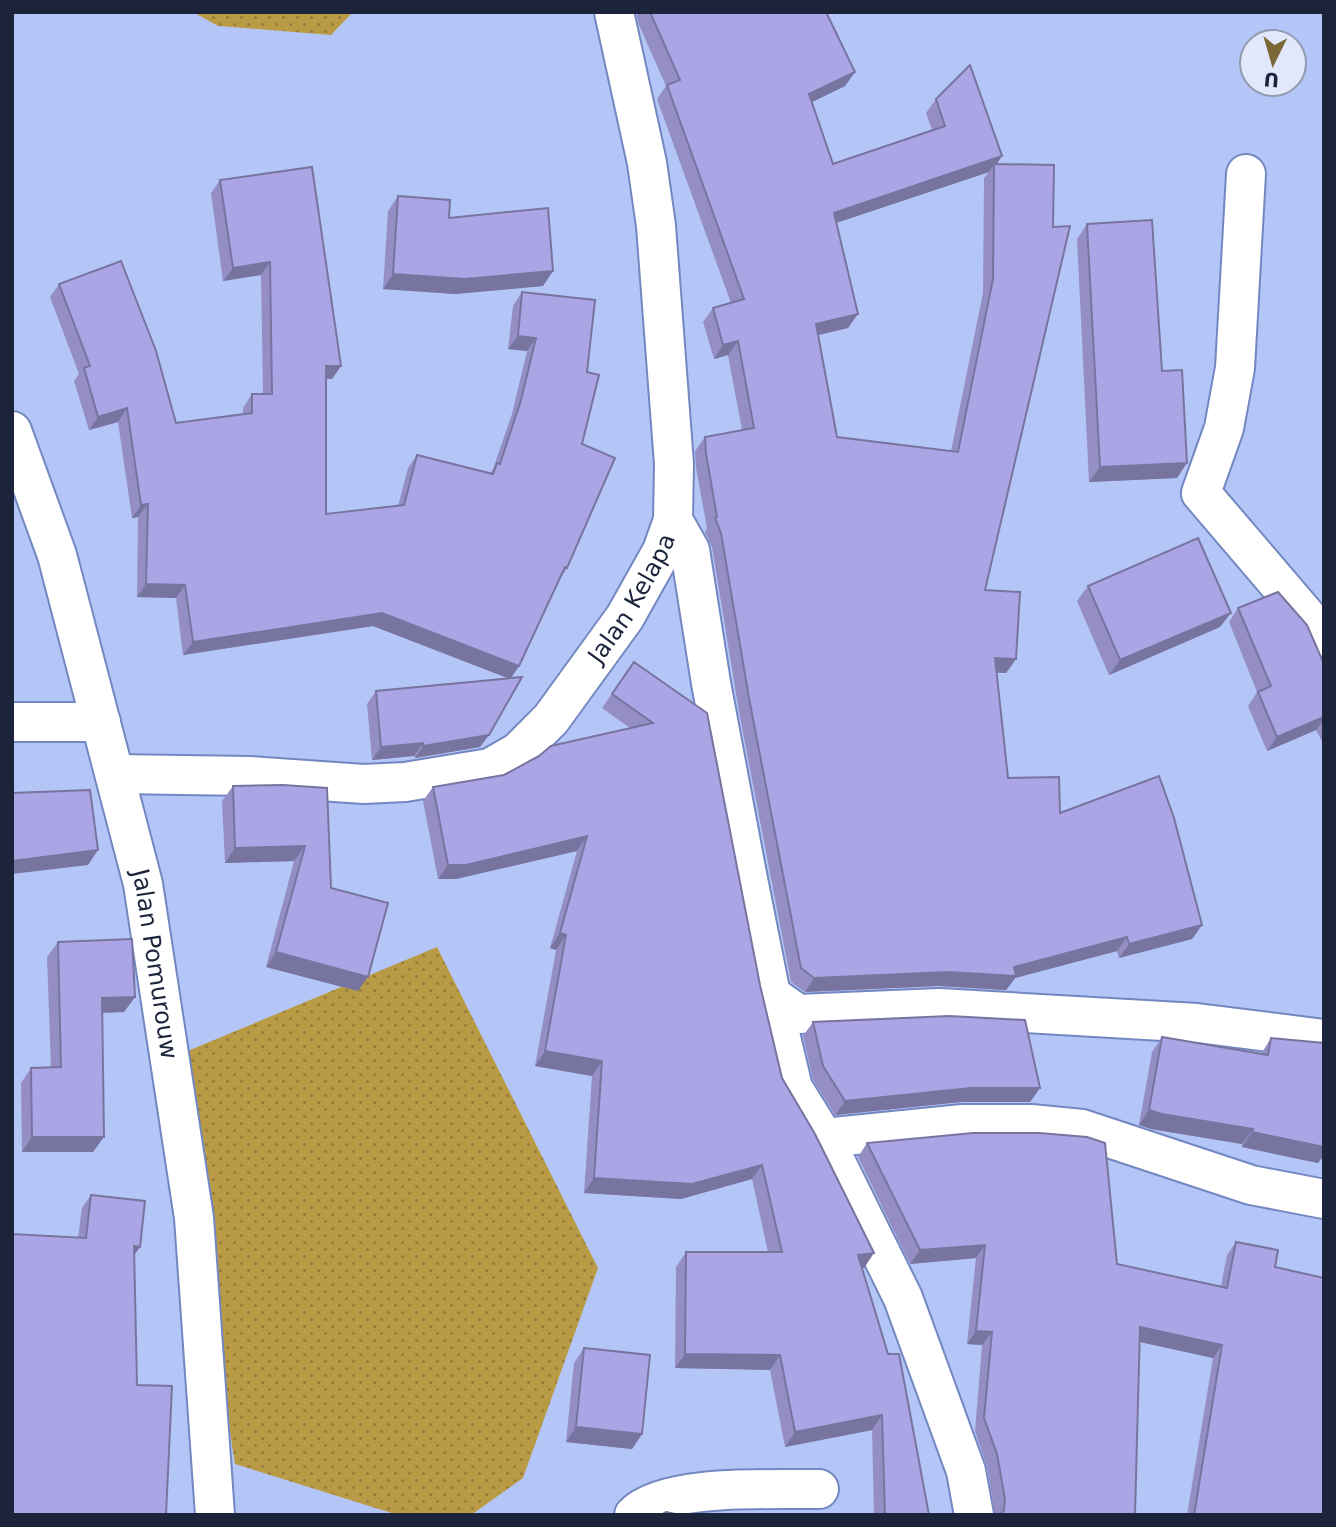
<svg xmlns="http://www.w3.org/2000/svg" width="1336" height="1527" viewBox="0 0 1336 1527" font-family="'DejaVu Sans',sans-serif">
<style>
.grass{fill:url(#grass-dots)}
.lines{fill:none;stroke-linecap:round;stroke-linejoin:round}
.minor-casing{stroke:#7387c1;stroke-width:42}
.major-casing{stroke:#7387c1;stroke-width:42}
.minor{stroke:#fff;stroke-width:38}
.major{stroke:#fff;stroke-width:38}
.wall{fill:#948ec5;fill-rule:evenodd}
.shaded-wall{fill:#7874a0}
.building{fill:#aca5e5;stroke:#7874a0;stroke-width:2}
.labels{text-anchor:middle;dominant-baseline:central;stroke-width:5;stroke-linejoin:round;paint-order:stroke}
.street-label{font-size:24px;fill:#1c243c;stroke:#e1e8fb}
</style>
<defs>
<pattern id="grass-dots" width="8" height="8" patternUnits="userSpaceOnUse" patternTransform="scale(1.75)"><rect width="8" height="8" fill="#ba9b45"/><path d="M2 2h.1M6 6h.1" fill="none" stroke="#967e3b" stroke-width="1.8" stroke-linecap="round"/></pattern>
</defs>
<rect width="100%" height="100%" fill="#b4c6f8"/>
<!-- grass -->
<path class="grass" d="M193,12H353L331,35L218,26Z
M437,947L598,1268L523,1478L471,1515H398L235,1464L171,1058Z"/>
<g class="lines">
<!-- minor casing -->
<g class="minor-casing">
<g id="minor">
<path d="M1246,174L1235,368L1224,428L1201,493L1324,637"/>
<path d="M673,520L690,550L711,683L746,869L771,995L793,1088L824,1138L903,1298L966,1471L974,1515"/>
<path d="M12,722H101"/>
<path id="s1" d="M116,774L249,776L364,784L405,782L490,768L518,752L551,719L625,617L662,551L673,520L674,464L656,226L647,163L614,12"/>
<path d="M771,995L798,1014L939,1008L1197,1023L1324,1039"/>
<path d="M824,1138L963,1124H1031L1082,1129L1251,1185L1324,1199"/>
<path d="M634,1515C665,1483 775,1490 819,1489"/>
</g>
</g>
<!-- major casing -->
<g class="major-casing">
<g id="major">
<path id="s2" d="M12,431L57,555L143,884L194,1218L215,1515"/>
</g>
</g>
<!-- minor -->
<use href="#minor" class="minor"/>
<!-- major -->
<use href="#major" class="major"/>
</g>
<!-- wall -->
<path class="wall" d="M636,12H826L855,72L845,86L812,102L833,164L932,130L926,113L936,99L997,164L985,590L1016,659L1006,673H996L1008,778L1060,813L1202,925L1192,939L1119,958L1117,951L1015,978L1006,990L938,986L805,992L791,982L739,712L712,547L705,532L707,528L696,468L695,451L705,437L742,430L728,355L714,359L703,322L713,308L731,303L657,99L666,86L639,25ZM989,172L984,178L983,293L951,451L837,437L818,335L848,328L836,223Z
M220,180L341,366L332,379H326V514L398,506L408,468L417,455L490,474L493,469L512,414L527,351L508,349L513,306L522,292L587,372L582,444L567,568L560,579L519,666L511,678L480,747L415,758L414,756L372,760L367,704L376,691L508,678L373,626L183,655L176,598L137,597L138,517L132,518L118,422L89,430L74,381L79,374L50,297L59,284L176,423L243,414V408L252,394H263L261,275L223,281L211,193Z
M398,196L449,218L543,286L455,294L383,289L388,211Z
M1087,224L1162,371L1177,478L1089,482L1077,239Z
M1088,586L1220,627L1109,675L1077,601Z
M1238,608L1324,664V745L1316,730L1267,751L1248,706L1257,692L1229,622Z
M634,662L760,985L782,1078L864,1268H862L929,1515H874L872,1430L785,1447L770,1370L675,1368L676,1267L686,1252H768L752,1179L681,1199L584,1193L592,1076L535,1066L556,950L550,948L577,851L456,879H438L423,801L433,787L504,775L630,728L602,708Z
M283,785L331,888L358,991L266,967L294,861L225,863L222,801L233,786Z
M58,942L135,997L124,1012L103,1013L93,1152H22L21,1083L31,1068H51L47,957Z
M813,1022L1040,1088L1030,1102H961L835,1115L813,1080L803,1036Z
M1162,1037L1261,1054L1271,1038L1324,1043V1155L1318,1163L1242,1147V1144L1151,1129L1139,1125L1152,1052Z
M867,1143L1117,1264L1221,1286L1227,1255L1236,1242L1275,1267L1324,1515H1187L1213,1358L1140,1342L1135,1515H995L987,1467L975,1431L982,1345L967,1344L976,1258L910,1264L858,1157Z
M91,1195L134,1256L137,1385L78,1238L82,1208Z
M584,1348L642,1434L632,1449L566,1442L574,1363Z"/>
<!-- shaded-wall -->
<path class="shaded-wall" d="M855,72L845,86L800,108L809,94Z
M1002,156L994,168V164L989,172L824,227L834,213Z
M270,262L261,275L223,281L233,268Z
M553,271L543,286L455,294L383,289L393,274Z
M858,314L848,328L806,338L816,324Z
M518,336L536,338L527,351L508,349Z
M738,341L728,355L714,359L723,345Z
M326,366H341L332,379H317Z
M127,408L118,422L89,430L98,417Z
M1187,463L1177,478L1089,482L1100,467Z
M148,504L138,517L132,518L141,505Z
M146,584L185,585L176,598L137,597Z
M382,613L519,666L510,679L373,626L183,655L193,642Z
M1231,613L1220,627L1109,675L1120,660Z
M995,658L1016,659L1006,673L985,672Z
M1324,717V719L1316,730L1267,751L1277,737Z
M489,735L480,747L415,758L423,746Z
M423,743L414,756L372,760L381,747Z
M587,836L577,851L456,879H438L448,865Z
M305,846L294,861L225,863L235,848Z
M98,850L88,865L12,874V861Z
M1202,925L1192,939L1119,958L1129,944Z
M560,933L566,935L556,950L550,948Z
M1127,937L1117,951L1015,978L1006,990L938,986L805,992L814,978L1014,967Z
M276,952L368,977L358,991L266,967Z
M135,997L124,1012L92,1013L102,998Z
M545,1051L602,1061L592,1076L535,1066Z
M971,1088H1040L1030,1102H961L835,1115L845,1101Z
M1149,1110L1253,1129L1242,1144L1151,1129L1139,1125Z
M1252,1132L1324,1147V1155L1318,1163L1242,1147Z
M32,1137H104L93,1152H22Z
M762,1165L752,1179L681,1199L584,1193L594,1178Z
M985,1245L976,1258L910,1264L920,1250Z
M134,1246L140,1247L131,1260Z
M874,1253L864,1268L848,1269L858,1255Z
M1140,1327L1222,1345L1213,1358L1131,1340Z
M976,1331L992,1332L982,1345L967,1344Z
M685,1354L780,1355L770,1370L675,1368Z
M882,1415L872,1430L785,1447L795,1432Z
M576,1427L642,1434L632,1449L566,1442Z"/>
<!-- building -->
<path class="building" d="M650,12H826L855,72L809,94L833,164L945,126L936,99L970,65L1002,156L834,213L858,314L816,324L837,437L958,452L993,279L994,164L1054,165L1053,227L1070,226L985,590L1020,592L1016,659L995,658L1008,778L1059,777L1060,813L1159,776L1174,818L1202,925L1129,944L1127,937L1014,967L1016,976L948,972L814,978L801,968L749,698L721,533L715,518L717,517L706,454L705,437L754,428L738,341L723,345L713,308L744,299L667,85L680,80Z
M312,167L341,366H326V514L404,505L417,455L493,474L497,463L500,464L521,400L536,338L518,336L522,292L595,300L587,372L599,375L582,444L615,458L567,568L565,567L519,666L382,613L193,642L185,585L146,584L148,504L141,505L127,408L98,417L84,368L90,366L59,284L121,261L156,351L176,423L252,413V394H272L270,262L233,268L220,180Z
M398,196L450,200L449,218L548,208L553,271L465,279L393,274Z
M1152,220L1162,371L1182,370L1187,463L1100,467L1087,224Z
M1198,538L1231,613L1120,660L1088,586Z
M1278,592L1307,625L1324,664V717L1277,737L1258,692L1271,686L1238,608Z
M634,662L707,713L760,985L782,1078L815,1134L874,1253L858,1255L888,1354H899L929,1515H885L882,1415L795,1432L780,1355L685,1354L686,1252H782L762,1165L692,1184L594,1178L602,1061L545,1051L566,935L560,933L587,836L466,865H448L433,787L504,775L539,756L551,746L653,723L612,694Z
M522,677L489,735L423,746V743L381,747L376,691Z
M283,785L327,788L331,888L388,903L368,977L276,952L305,846L235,848L233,786Z
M90,790L98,850L12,861V793Z
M132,939L135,997L102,998L104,1137H32L31,1068L61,1067L58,942Z
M949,1016L1025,1020L1040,1088H971L845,1101L823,1066L813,1022Z
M1162,1037L1268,1055L1271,1038L1324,1043V1147L1252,1132L1253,1129L1162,1114L1149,1110Z
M973,1133H1039L1087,1137L1105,1143L1117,1264L1227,1288L1236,1242L1278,1250L1275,1267L1324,1278V1515H1194L1222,1345L1140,1327L1135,1515H1000L1004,1510L1005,1499L997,1454L984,1418L992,1332L976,1331L985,1245L920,1250L867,1143Z
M91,1195L145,1201L140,1247L134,1246L137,1385L172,1386L166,1515H12V1234L86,1238Z
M584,1348L650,1355L642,1434L576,1427Z
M666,1512L680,1515H661Z"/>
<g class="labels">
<!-- street labels -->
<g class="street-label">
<text stroke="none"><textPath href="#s1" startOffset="600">Jalan Kelapa</textPath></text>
<text stroke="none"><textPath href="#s2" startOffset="553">Jalan Pomurouw</textPath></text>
</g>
</g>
<!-- border -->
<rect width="1336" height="1527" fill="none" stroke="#1c243c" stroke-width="28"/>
<!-- north arrow -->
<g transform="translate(1273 63) rotate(185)"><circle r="33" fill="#e1e8fb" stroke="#929aaf" stroke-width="2"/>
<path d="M0-5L12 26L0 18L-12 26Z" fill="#7a6836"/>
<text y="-10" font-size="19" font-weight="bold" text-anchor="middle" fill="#1c243c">U</text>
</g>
</svg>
